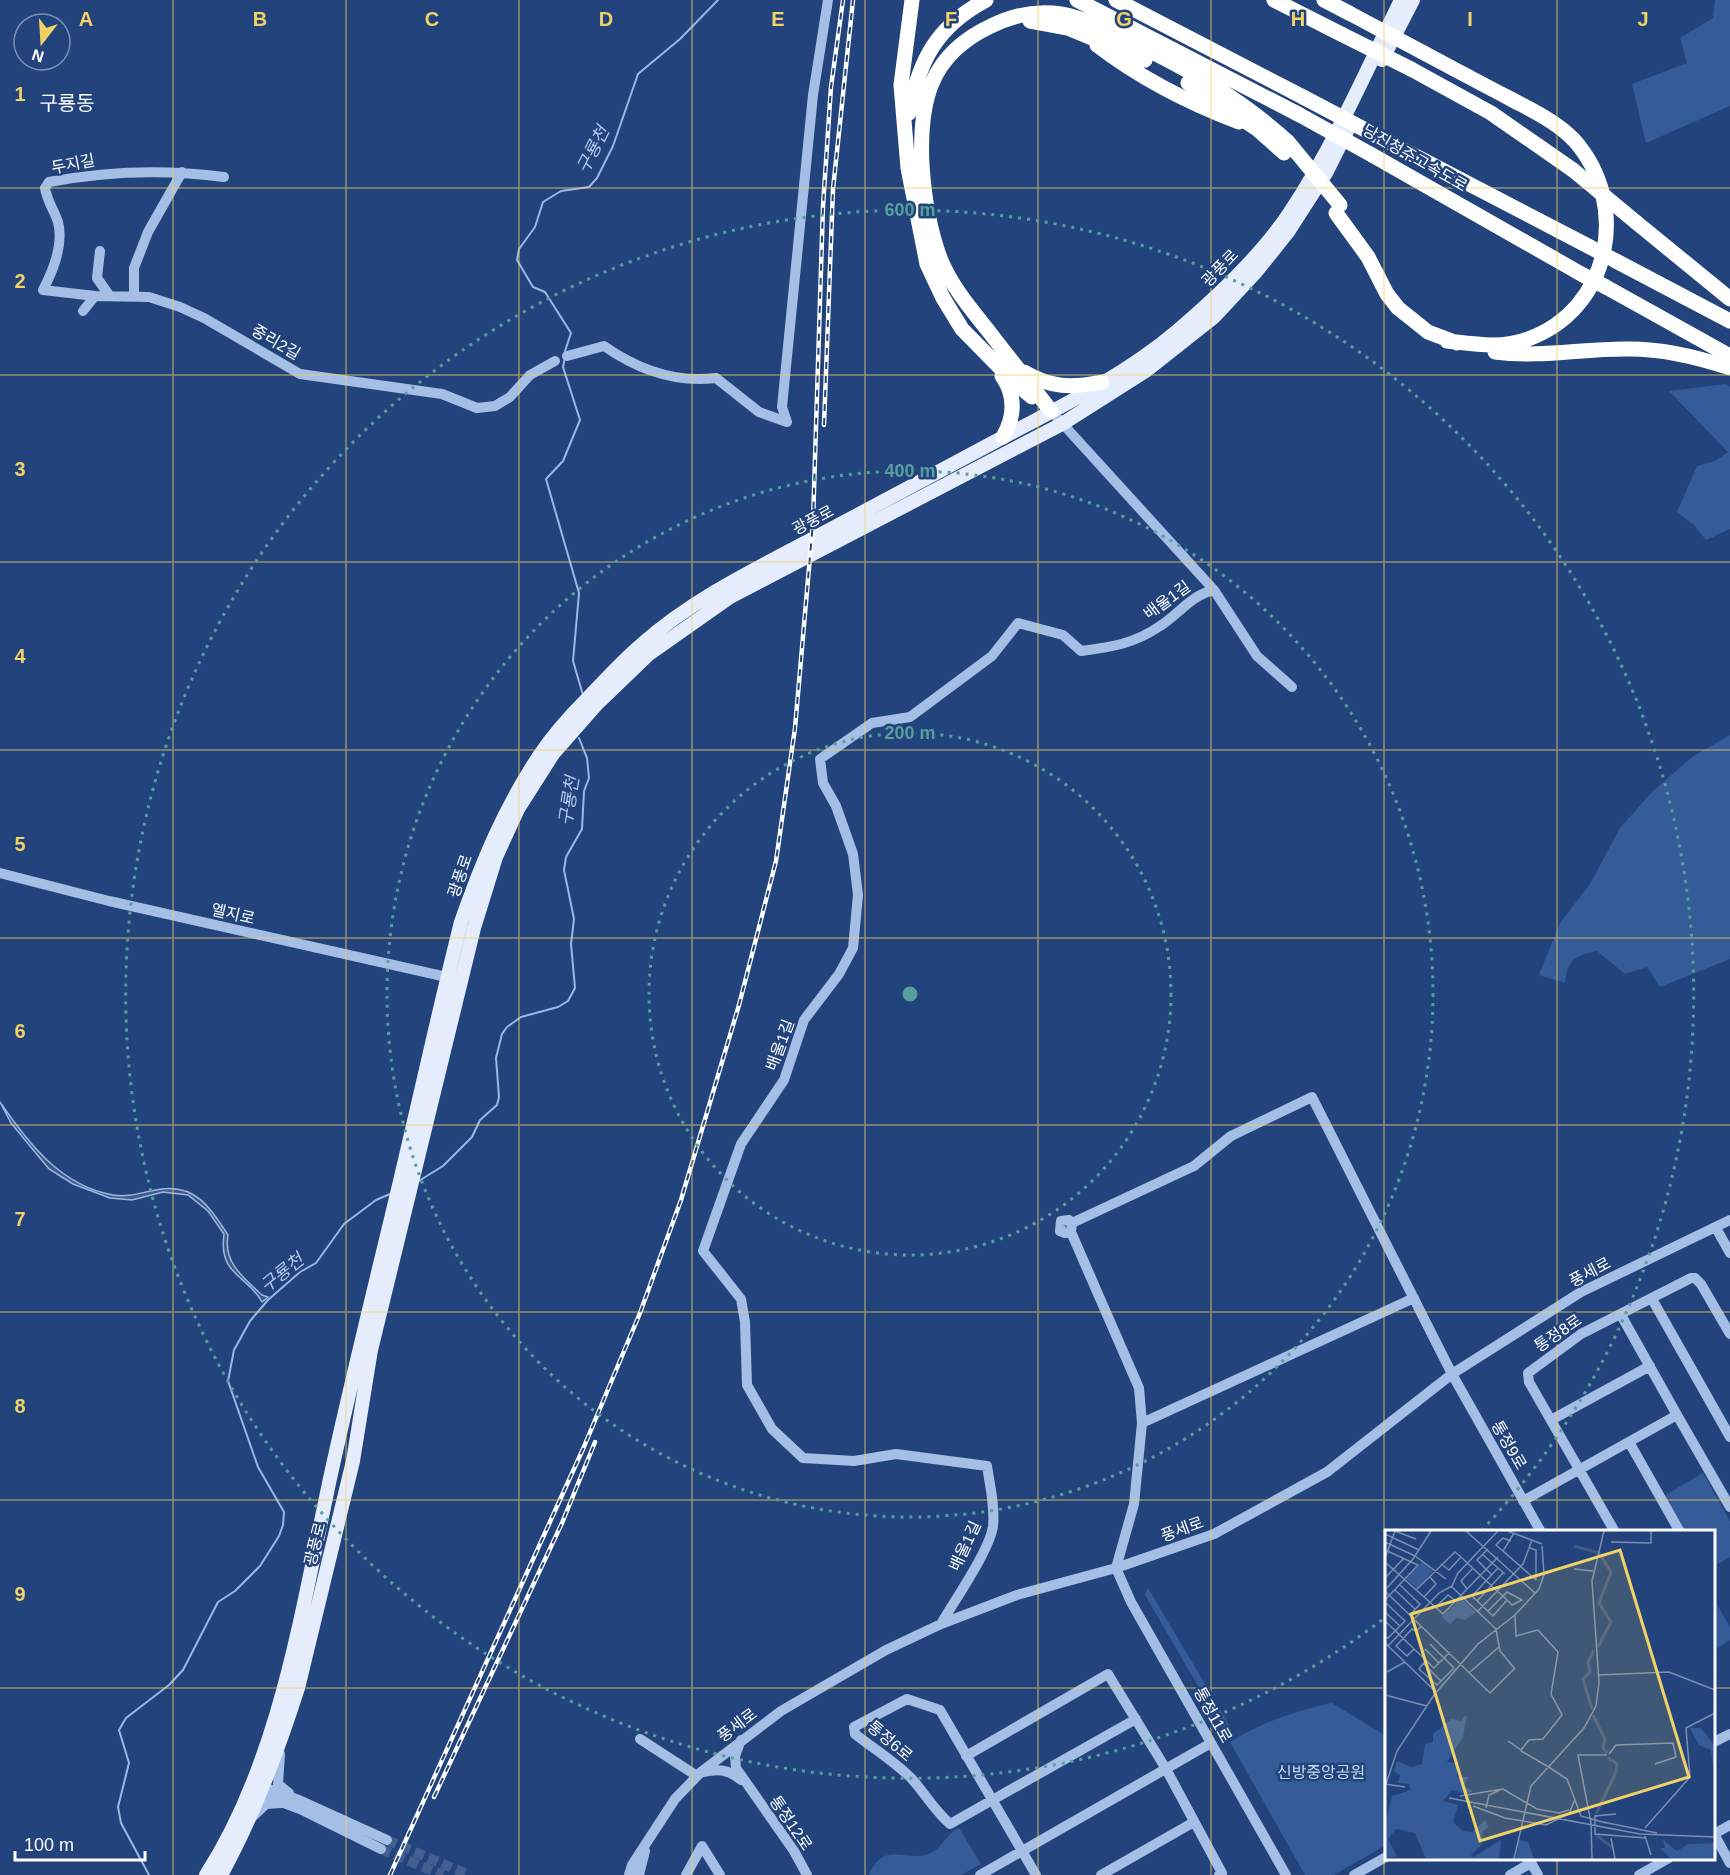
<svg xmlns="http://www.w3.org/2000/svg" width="1730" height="1875" viewBox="0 0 1730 1875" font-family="Helvetica,'Noto Sans KR',sans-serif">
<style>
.green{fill:#355c99}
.water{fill:#425b84;stroke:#99b8e6;stroke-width:1.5}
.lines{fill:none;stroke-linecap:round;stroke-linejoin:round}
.stream{stroke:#99b8e6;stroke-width:2}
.minor-tunnel{stroke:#435f8f;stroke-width:10;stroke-dasharray:10 5;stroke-linecap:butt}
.minor{stroke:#a5bee5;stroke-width:10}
.major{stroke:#e5edfd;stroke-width:14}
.highway{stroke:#fff;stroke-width:15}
.rail-casing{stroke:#fff;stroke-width:4.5}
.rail{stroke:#22437b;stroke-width:2;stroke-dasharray:7;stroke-linecap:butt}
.highway-bridge{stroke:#fff;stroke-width:15}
.grid{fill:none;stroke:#f1d267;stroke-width:1.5;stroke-opacity:0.55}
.ring{fill:none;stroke:#579f9a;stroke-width:3;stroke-dasharray:3 6}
.labels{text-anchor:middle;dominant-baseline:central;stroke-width:5;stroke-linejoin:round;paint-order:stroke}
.street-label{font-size:16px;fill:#fff;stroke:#22437b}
.park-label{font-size:16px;fill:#c8d9f4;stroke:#22437b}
.water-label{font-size:18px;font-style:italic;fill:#b0c8ed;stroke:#22437b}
.quarter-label{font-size:20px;fill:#fff;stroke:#22437b}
.inset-river{fill:none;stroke:#425b84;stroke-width:3}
.inset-road{fill:none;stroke:#7a8eb0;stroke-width:1.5}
.view{fill:#f1d267;fill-opacity:0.15;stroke:#f1d267;stroke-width:3}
.inset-edge{fill:none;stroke:#fff;stroke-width:3}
.grid-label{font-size:20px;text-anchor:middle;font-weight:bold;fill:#f1d267;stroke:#22437b;stroke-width:5;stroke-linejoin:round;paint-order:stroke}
.centre{fill:#579f9a;stroke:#22437b;stroke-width:3}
.ring-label{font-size:18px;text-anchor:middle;font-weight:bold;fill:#579f9a;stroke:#22437b;stroke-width:5;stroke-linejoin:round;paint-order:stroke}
</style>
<rect width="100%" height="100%" fill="#22437b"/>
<!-- green -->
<path class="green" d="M1715,0H1730V106L1646,143L1632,84L1687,63L1680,38L1713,18Z
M1726,384L1730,387V529L1706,540L1694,525L1677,512L1697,466L1715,461L1728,452L1669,391Z
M1730,735V959L1660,987L1647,967L1625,974L1597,951C1574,956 1568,959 1565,983L1539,975L1560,923L1590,884L1620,828L1651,793L1692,757Z
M1703,1473L1730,1521V1557L1714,1566V1532L1685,1531L1664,1496Z
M1148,1588L1230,1726L1223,1729L1145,1595Z
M1714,1600L1730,1627V1640L1714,1650Z
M1332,1703L1386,1736V1845L1334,1875H1305L1230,1742C1263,1722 1294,1711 1332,1703Z
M959,1828L981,1864L961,1875H869C884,1839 907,1864 931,1853C943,1847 946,1834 959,1828Z"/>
<!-- water -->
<path class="water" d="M0,1102C28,1143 61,1186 113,1195C131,1198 144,1191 162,1189C197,1185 211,1209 228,1235C223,1263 244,1278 262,1295L268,1297L262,1302C248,1275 218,1276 224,1234L208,1211L188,1195L163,1192L132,1200L110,1198L73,1184L49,1169L11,1123Z"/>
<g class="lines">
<!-- stream -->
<path class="stream" d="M565,351L571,333L545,292L533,287L517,260L519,249L535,227L543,202L561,191L589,187L597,178L613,146L638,74L680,39L718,0
M565,357L563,367L580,420L563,461L546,479L579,593L573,661L583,695
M417,1182L443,1166L472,1137L480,1120L497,1105L499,1097L496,1058L502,1034L507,1027L521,1017L558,1007L568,1001L575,988L571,944L574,919L564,870L566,857L582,829L584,791L589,778L587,758L579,738
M149,1875L121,1823L118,1807L129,1763L119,1730L126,1718L169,1685L183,1670L218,1602L235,1591L260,1566L279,1536L283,1525L284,1512L258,1467L228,1381L234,1350L250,1321L268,1300L300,1272L316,1263L344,1224L376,1200L390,1194"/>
<!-- minor-tunnel -->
<path class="minor-tunnel" d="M387,1840L469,1875
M381,1849L443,1875"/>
<!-- minor -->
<path class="minor" d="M224,177C165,169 107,171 49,182L45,188C47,201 54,210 58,222C64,245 53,271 43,290L95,296L149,297L180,307L204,318L300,374L442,394L477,408L495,406L510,397L530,375L555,361
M100,251L97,278L109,295
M134,295V268L148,232L182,172
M83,311L95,296
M567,356L604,346C637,369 676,383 716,378L759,412L787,422
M1051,411L1214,590
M787,422L782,407L813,95L828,0
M0,873L109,901L460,980
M1072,1223L1194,1166L1231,1136L1312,1097L1452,1374L1541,1532
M1716,1228L1730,1253
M1071,1232L1065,1233L1060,1231L1061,1221L1069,1220L1072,1223L1071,1232L1139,1388L1142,1423L1134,1504L1116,1568L1131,1602L1286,1875
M1652,1299L1730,1437
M1621,1315L1677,1415
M1551,1420L1650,1366
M1142,1423L1414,1298
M1629,1442L1680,1532
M1523,1501L1677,1415L1730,1507
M1615,1532L1529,1382L1528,1373L1581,1334L1691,1278H1695L1701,1284L1730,1334
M941,1624C954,1601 990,1550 993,1526C995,1506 990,1486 987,1466L896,1454L854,1461L803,1458L772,1429L747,1385L745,1322L741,1299L703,1251L741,1144L784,1080L804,1020L839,974L853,948L858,895L853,854L836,806L823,783L820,759L872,723L910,717L992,656L1018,623L1063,635L1081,651C1111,647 1134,644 1160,626C1179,614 1191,595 1214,590L1257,656L1292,687
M640,1739L697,1776
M741,1740L735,1756L736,1768L794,1851L807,1875
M1714,1742L1730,1734
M280,1754L278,1784L289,1793
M966,1756L1108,1674L1166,1769L1222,1873L1219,1875
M703,1772C719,1769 728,1769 741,1780
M255,1784L299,1800L387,1840
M254,1792L300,1809L381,1849
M251,1818L266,1804L281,1803
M1714,1834L1730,1863
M1714,1834L1730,1825
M1529,1859L1538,1875
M629,1875L632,1865L675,1799L701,1772L781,1711L886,1650L941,1624L1017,1595L1116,1568L1214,1534L1327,1472L1452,1374L1581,1292L1730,1220
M639,1875L645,1851
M686,1875L702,1846L720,1875
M980,1875L1211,1743
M1036,1875C1004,1820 972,1765 940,1710L907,1699L854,1727L855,1734C874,1749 894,1761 911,1778C925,1793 933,1809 950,1824L1136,1719
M1101,1875L1194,1822
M1354,1875L1386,1857
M1510,1875L1531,1863
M1639,1875L1669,1858"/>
<!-- major -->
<path class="major" d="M1382,60L1413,0
M206,1875C281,1759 302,1607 331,1474C351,1382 374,1290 396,1198C418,1106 438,1014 461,922C482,862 504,809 539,756C553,735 570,716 588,698C605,680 622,661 641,645C697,595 768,563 833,528C888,499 942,470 996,441C1058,408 1124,376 1177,331C1217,297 1261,256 1290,212C1334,146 1366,71 1401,0
M221,1875C253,1817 278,1751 298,1688L353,1461L371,1350L474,928L496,857L518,809L553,754L597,704L649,654L730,597L1062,424L1147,370L1214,317L1256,272L1288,232L1326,173L1348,129"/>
<!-- highway -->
<path class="highway" d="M912,0L901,85L908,168L927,264L943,298L962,329L1014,382L1032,397
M1077,0L1298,114
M1116,0L1303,97
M1274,0L1341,34
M1324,0L1349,13
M1030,21L1068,28L1145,60
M1097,45C1140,78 1189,103 1239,122
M1424,53C1452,68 1480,83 1509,98C1531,110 1556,121 1574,140C1631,204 1611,309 1528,339C1502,349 1474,344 1447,341
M1411,69L1491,113L1573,170
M1188,83L1257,129L1284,153
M909,113C919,60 937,26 986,0
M1375,135L1590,247
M1372,155L1583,275
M1336,213L1368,257L1387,294L1398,308L1428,332L1457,343
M1637,223L1730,299
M1616,261L1730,321
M1606,287L1730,356
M1495,352C1541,358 1584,348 1630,349C1664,349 1697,357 1730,368
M1024,372C1051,388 1071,388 1102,382
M1002,376C1016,396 1015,416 1003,437
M1051,411C1031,385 1010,359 990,333C971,309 951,286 940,258C929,228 924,196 922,165C919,102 929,55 991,26C1013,15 1036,10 1061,14C1084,18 1107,30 1128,40C1186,68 1240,98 1288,142"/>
<!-- rail casing -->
<g class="rail-casing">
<path id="rail" d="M824,425L833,189L853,0
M434,1797L562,1523L595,1442
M390,1875L583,1449L640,1313L681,1200L739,1005L776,861L795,728L813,522L823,206L831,87L843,0"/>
</g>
<!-- rail -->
<use href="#rail" class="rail"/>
<!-- highway-bridge -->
<path class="highway-bridge" d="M1349,13L1424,53
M1341,34L1411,69
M1303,97L1375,135
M1298,114L1372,155
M1288,142L1340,205
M1573,170L1637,223
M1590,247L1616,261
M1583,275L1606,287"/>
</g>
<!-- grid -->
<path class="grid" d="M173,0V1875M346,0V1875M519,0V1875M692,0V1875M865,0V1875M1038,0V1875M1211,0V1875M1384,0V1875M1557,0V1532M0,188H1730M0,375H1730M0,562H1730M0,750H1730M0,938H1730M0,1125H1730M0,1312H1730M0,1500H1730M0,1688H1386M1714,1688H1730M1557,1858V1875"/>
<!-- distance rings -->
<g class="ring">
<circle cx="910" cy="994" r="261"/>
<circle cx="910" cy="994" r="523"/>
<path d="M1382 1620A784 784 0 1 1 1483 1529"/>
</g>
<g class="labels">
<!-- street labels -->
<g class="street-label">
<text transform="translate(1415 158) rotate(30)">당진청주고속도로</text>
<text transform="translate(73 164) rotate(-11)">두지길</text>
<text transform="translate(1220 268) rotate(-46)">광풍로</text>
<text transform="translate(276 342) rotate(30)">중리2길</text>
<text transform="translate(813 520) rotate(-28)">광풍로</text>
<text transform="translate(1167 600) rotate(-36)">배울1길</text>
<text transform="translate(460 876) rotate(-71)">광풍로</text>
<text transform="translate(233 914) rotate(13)">엘지로</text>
<text transform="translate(780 1045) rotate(-70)">배울1길</text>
<text transform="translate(1590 1272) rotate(-28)">풍세로</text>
<text transform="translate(1558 1333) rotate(-34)">통정8로</text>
<text transform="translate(1509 1445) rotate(60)">통정9로</text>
<text transform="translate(1182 1529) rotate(-20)">풍세로</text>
<text transform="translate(315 1544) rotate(-76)">광풍로</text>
<text transform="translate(965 1546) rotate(-65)">배울1길</text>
<text transform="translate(1213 1715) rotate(61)">통정11로</text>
<text transform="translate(737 1725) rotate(-37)">풍세로</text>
<text transform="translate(890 1741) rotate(40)">통정6로</text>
<text transform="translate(791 1823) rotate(56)">통정12로</text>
</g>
<!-- park labels -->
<g class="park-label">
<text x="1321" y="1772">신방중앙공원</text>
</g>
<!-- water labels -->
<g class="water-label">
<text transform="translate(593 150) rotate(-63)">구룡천</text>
<text transform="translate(569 801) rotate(-81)">구룡천</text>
<text transform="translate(282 1273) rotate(-39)">구룡천</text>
</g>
<!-- quarter labels -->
<g class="quarter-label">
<text x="67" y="103">구룡동</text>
</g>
</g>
<!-- overview -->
<g transform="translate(1385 1530)">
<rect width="330" height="330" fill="#22437b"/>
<path d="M37,32L48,41L32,58L21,49ZM76,68L91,82L80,90L71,88L65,95L57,87ZM79,186H82L78,207L62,232L72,233V247H83L79,256L88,261L81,264L67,260L58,271L73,275L68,292L78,301L87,302L100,290L104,297L98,301L97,314L86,325L88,327L116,310L114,329H41L30,303L11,299L3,309L12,326L0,329V295L7,266L26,260L24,254L13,253L15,245L9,241L12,231L27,237L37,234L40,214L48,212V204L67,189L76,191ZM305,198H316L330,216V249L326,220L314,215ZM134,310L143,312L149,329H131ZM278,310L292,321L303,314L330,313V329H286L275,318H280Z" fill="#355c99"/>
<path class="inset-river" d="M189,16L214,23L226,42L214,73L226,92L213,117M207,179L198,149L205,142L203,132L209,120M208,185L220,209L218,218L222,223M211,284L231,242L232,234L223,228M211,305L228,318"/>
<path class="inset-road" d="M10,1L31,9M81,1L150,63M123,1L157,14M129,3L118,21L151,50M0,4L34,20M0,12L30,26L61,49M226,12L266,13V1M145,18L151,20V50M103,19L92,30L107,45M0,20L33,35L0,70M118,21L111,15L118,8L126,11M98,25L120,44M0,28L10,1M0,32L58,84L113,27M56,34L64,40L76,27M113,38L87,66L108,86L122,70M189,39L208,41M0,48L19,28M15,55L35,74L25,85M66,56L111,99L115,121L130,139M82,59L76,51L88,38M0,60L28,29L46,1M10,60L30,79M31,60L70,22L76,27L95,45L112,61L118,66L127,75L137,70L122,62L103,81M0,61L105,163L129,139M39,67L51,54L45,47M92,71L118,43M0,72L20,91L3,108L0,106M50,78L63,65L71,71M93,81L138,34L147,10M0,82L15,96M0,91L49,138L65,122M0,113L51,162M3,116L54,63L67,56L73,43L113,1M29,119L22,126L11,116L27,99L31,101L37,96M40,119L54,133M41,130L34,139L52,155L69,138L45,114M38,133L56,151M85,142L114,117M0,143L20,132M213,145L284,142L330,160M0,165L42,176M123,211L136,220L144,210L158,209L177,185L166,164L173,122L153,100L131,106L130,86M136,221L162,236M224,224L231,215L288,213L291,227L270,234M162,236L182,249L196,286L221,293M0,254L20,257M1,254L12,221L49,165L93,114L130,85L154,59L159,45L157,16M75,266L118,259L152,279L174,283L184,280M64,268L255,304L330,307M88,276L120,288L161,295L184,284L190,269M101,278L104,265L117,259M231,284L210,286V304L261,308M218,292L272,303M260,298L305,247L301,198L330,183M260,306L266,325M226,308L230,329M129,329L146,256L199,198L211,176L214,152L207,51L219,1M207,329L206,293L193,225H222"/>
<path class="view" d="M235,20L304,247L95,311L26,84Z"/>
<rect width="330" height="330" class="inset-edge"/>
</g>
<g class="grid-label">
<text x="86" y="26">A</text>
<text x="260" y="26">B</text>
<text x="432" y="26">C</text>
<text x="606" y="26">D</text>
<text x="778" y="26">E</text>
<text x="951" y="26">F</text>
<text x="1124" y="26">G</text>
<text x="1298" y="26">H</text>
<text x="1470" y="26">I</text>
<text x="1643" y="26">J</text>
<text x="20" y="101">1</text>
<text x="20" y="288">2</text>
<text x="20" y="476">3</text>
<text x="20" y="663">4</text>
<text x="20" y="851">5</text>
<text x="20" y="1038">6</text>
<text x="20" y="1226">7</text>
<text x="20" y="1413">8</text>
<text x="20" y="1601">9</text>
</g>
<circle cx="910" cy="994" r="9" class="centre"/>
<g class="ring-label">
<text x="910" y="216">600 m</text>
<text x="910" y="477">400 m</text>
<text x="910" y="739">200 m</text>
</g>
<!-- north arrow -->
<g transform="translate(42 42) rotate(197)"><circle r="28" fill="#22437b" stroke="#7a8eb0" stroke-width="1.5"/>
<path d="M0-4.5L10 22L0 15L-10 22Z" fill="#f1d267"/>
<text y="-9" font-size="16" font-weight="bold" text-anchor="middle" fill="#ffffff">N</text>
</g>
<!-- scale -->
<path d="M15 1851v9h130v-9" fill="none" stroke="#ffffff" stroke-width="3"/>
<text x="24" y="1851" font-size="18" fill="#ffffff" stroke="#22437b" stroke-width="4.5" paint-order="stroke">100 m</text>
</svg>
